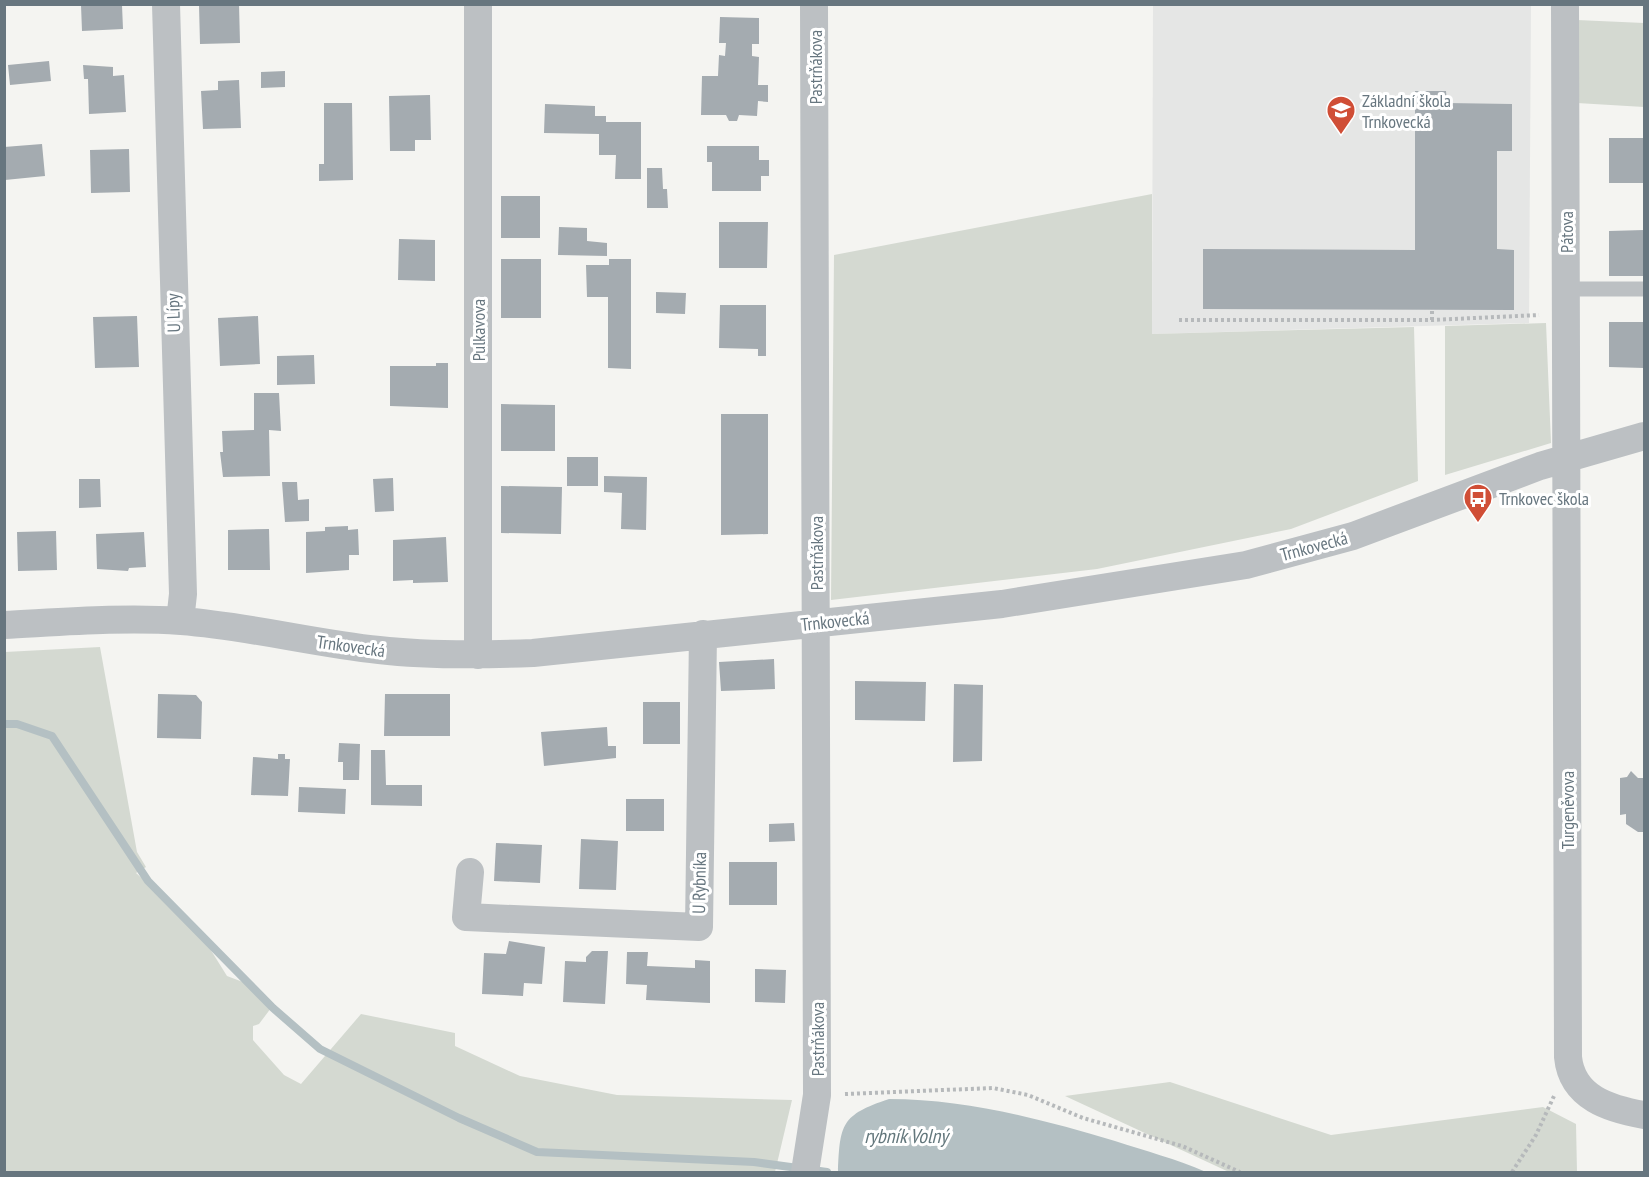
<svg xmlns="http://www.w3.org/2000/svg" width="1649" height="1177" viewBox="0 0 1649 1177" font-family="'PT Sans Narrow',sans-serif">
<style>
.built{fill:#e5e6e5}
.green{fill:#d4d9d1}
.water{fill:#b4c0c3}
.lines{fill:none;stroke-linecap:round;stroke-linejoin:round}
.stream{stroke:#b4c0c3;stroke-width:8}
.building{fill:#a4abb0}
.path{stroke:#b6b9bb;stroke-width:4;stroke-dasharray:3 3;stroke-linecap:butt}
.service{stroke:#bcc0c3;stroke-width:15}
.minor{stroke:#bcc0c3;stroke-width:28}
.labels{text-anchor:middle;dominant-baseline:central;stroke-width:6;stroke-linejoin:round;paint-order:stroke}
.street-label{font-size:18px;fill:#67767f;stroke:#fff}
.poi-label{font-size:18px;fill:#67767f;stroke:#fff;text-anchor:start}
.water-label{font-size:20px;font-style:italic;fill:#63777c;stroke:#fff}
</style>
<rect width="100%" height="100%" fill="#f4f4f1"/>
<!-- built -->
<path class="built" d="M1153,5H1531L1529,323L1152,334Z"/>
<!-- green -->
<path class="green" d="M1577,20L1644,23V107L1577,103Z
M1152,194V334L1414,327L1418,481L1291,529L1097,569L831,600L834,255Z
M1546,323L1551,443L1445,475V326Z
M100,647L137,852L146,867L136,873L197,928L227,976L256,987L274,1004L259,1024L253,1026V1040L284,1075L301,1084L361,1014L455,1033V1046L520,1076L617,1095L792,1100L775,1172H5V652Z
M1170,1082L1331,1135L1543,1107L1576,1124L1577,1172H1229L1065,1096Z"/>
<!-- water -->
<path class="water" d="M889,1099C966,1099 1041,1119 1115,1141C1146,1151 1176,1159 1206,1172H838C840,1124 841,1115 889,1099Z"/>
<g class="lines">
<!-- stream -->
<path class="stream" d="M4,724H17L52,736L148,881L273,1008L320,1049L459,1118L537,1152L754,1162L827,1172"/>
</g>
<!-- building -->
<path class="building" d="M239,4L240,43L200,44L199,5Z
M81,5H122L123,29L82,31Z
M720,17L759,18V44H752V56L759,57L758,85H768V102L758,101L757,116L739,115L737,121H729L726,115H701L702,76H718L719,55L725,56L726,43H719Z
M49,61L51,81L10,85L8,65Z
M83,65L113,67V76L124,75L126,112L89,114L88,79H84Z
M285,71V87L261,88V72Z
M239,80L241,128L203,129L201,91L218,90V81Z
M1415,91H1446L1447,103L1512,104V151H1497V249L1514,250V310L1203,309V249L1415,250Z
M430,95L431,140H415V151H390L389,96Z
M324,103H352L353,180L319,181V164H324Z
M545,104L595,106V116H606V122H641V179H615L616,155H599V134L544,133Z
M1609,138H1644V183H1609Z
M42,144L45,176L5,180L4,147Z
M707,146H759V160H769V176H761V191H712V162H707Z
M129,149L130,192L91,193L90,150Z
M647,168H662L663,189H667L668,208H647Z
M501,196H540V238H501Z
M719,222H768L767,268H719Z
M559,227L587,228V241L607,243V256L558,255Z
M1644,230V276H1609V231Z
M399,239L435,240V281L398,280Z
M501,259H541V318H501Z
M609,259H631V369L608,368V297H587L586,265H609Z
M656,292L686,293L685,314L656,313Z
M720,305H766V356H758V349L719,348Z
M137,316L139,367L95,368L93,317Z
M258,316L260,364L220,366L218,318Z
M1609,322H1644V368L1609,367Z
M314,355L315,384L277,385V356Z
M436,363H448V408L390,406V366H436Z
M254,393H279L281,431L269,430L270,476L223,477L220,452H223L222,431L254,430Z
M501,404L555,405V451H501Z
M721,414H768V534L721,535Z
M567,457H598V486H567Z
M604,476L647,477L646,530L621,529L622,493L604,492Z
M393,478L394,511L375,512L373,479Z
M79,479H100L101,507L79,508Z
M282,482H297L298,500L309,499V521L285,522Z
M501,486L562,487L561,534L501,533Z
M348,526V530L358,529L359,555H349V570L306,573V532L325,531V527Z
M269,529L270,570H228V530Z
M56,531L57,570L18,571L17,532Z
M144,532L146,567L129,568L128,571L97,569L96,534Z
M446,537L448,582L413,583V580L393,581V540Z
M774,659L775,689L721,691L719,662Z
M855,681L926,682L925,721L855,720Z
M954,684L983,685L982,761L953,762Z
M158,694L196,695L202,702L201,739L157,738Z
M385,694H450V736H384Z
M643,702H680V744H643Z
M607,727L608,746H616V758L544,766L541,732Z
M339,743L360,744L359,780H343V762H338Z
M371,750H385L386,785H422V806L371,805Z
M278,754H285V759H290L288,796L251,795L253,757L278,759Z
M1631,771L1638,778H1644V832H1638L1626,824V814L1620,815V778L1627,777Z
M299,787L346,789L345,814L298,812Z
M626,799H664V831H626Z
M794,823L795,841L769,842V824Z
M581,839L618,841L616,890L579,889Z
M496,843L542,845L540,883L494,881Z
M729,862H777V905H729Z
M509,941L545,947L542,984L524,983L523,996L482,994L484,953L506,954Z
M592,951H608L605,1004L563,1002L565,961L586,962V957Z
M627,952H648L647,966L695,968V960L710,961V1003L646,1000L647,985L626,984Z
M755,969L786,970L785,1003L755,1002Z"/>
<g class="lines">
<!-- path -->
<path class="path" d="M1179,320H1432L1539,315
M1432,320V310
M845,1094L993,1088L1028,1095L1083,1118L1182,1146L1240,1172
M1512,1172L1536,1135L1554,1096"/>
<!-- service -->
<path class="service" d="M1566,289H1644"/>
<!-- minor -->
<path class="minor" d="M166,4L183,594L180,621
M1565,4L1568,1057C1572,1098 1610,1109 1644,1115
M4,625C63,622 123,617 181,621C248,626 313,643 379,650C430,656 482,655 533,653L1002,604L1246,565L1353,536L1540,466L1644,436
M478,655V4
M470,872L466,917L699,927L703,634
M805,1172L817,1095L814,4"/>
</g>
<!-- icons -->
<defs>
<g id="school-pin" transform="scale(1.5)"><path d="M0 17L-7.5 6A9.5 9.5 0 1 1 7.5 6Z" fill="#d04e36" stroke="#fff"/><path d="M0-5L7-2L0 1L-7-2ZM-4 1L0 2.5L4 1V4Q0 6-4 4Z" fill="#fff"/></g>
<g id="bus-pin" transform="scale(1.5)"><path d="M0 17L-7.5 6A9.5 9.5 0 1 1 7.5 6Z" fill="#d04e36" stroke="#fff"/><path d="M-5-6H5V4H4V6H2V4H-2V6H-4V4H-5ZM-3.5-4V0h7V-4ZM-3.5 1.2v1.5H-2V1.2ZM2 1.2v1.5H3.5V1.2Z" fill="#fff"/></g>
</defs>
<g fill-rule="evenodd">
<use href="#school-pin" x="1341" y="110"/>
<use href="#bus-pin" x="1478" y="498"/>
</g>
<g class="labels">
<!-- street labels -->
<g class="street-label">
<text transform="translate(815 67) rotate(-90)">Pastrňákova</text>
<text transform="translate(1566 232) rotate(-90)">Pátova</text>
<text transform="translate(173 313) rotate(-92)">U Lípy</text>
<text transform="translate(478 330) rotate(-90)">Pulkavova</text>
<text transform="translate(1314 546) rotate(-15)">Trnkovecká</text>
<text transform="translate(816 553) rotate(-90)">Pastrňákova</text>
<text transform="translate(835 621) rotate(-6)">Trnkovecká</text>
<text transform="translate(351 646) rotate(8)">Trnkovecká</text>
<text transform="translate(1567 810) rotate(-90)">Turgeněvova</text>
<text transform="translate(699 883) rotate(-89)">U Rybníka</text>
<text transform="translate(817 1039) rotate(-90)">Pastrňákova</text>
</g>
<!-- poi labels -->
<g class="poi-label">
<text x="1362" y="100">Základní škola<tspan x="1362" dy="21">Trnkovecká</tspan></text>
<text x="1499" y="498">Trnkovec škola</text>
</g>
<!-- water labels -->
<g class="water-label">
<text x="906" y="1136">rybník Volný</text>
</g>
</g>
<!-- border -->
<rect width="1649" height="1177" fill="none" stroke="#67767f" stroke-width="12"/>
</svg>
